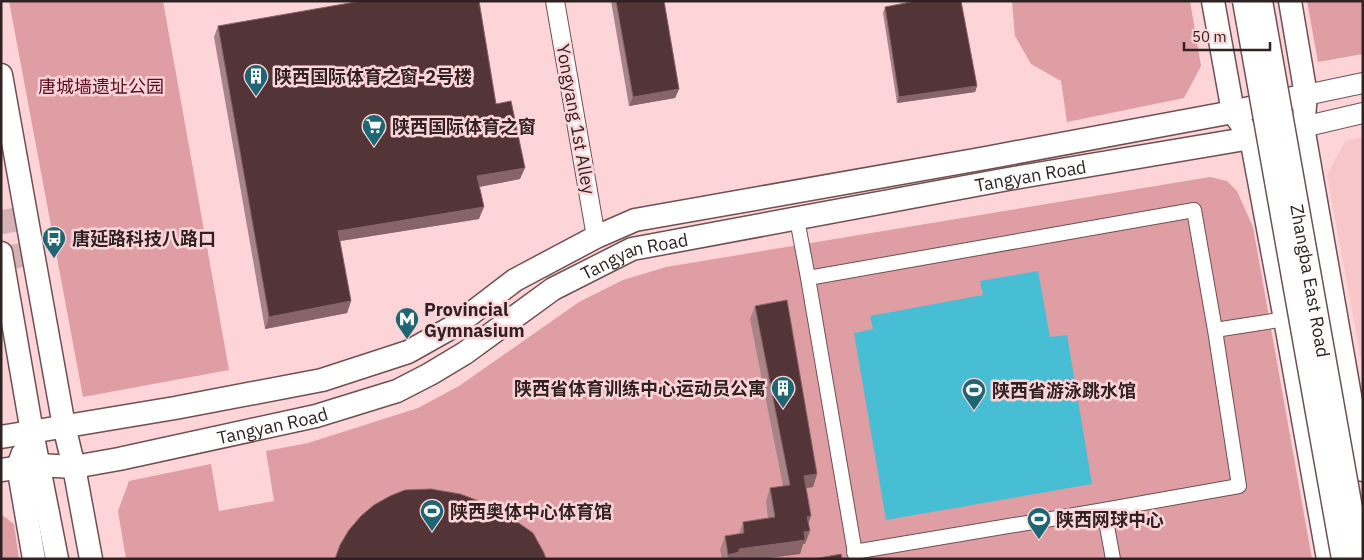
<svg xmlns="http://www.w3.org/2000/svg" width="1364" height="560" viewBox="0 0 1364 560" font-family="'IBM Plex Sans','Noto Sans SC',sans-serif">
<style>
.built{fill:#f6c6c9}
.green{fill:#de9ea3}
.water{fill:#47bed4}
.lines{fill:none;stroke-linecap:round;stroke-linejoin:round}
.trunk-tunnel{stroke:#d4b1b4;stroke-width:24;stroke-dasharray:24 12;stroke-linecap:butt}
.minor-casing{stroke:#704f51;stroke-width:16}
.tertiary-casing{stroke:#704f51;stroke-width:20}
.secondary-casing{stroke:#704f51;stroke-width:22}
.primary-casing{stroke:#704f51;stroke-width:25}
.minor{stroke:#fff;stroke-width:14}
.tertiary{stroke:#fff;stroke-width:18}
.secondary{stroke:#fff;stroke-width:20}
.primary{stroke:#fff;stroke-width:22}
.primary-bridge-casing{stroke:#704f51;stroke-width:25;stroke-linecap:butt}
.primary-bridge{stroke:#fff;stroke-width:22}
.wall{fill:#a88488}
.shaded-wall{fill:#866467}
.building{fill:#533437;stroke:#866467}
.labels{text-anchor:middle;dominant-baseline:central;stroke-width:5;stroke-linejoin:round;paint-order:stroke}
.poi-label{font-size:18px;font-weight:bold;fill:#302223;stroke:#fdd5d8;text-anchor:start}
.park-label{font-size:18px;fill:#5a0a1e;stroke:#fdd5d8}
.street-label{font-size:18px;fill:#302223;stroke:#fdd5d8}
</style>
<rect width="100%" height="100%" fill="#fdd5d8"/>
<!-- built -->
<path class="built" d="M1363,137V370L1327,175L1345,141Z"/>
<!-- green -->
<path class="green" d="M9,1H163L229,370L83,397Z
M1012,1H1190L1201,66L1184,98L1067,122L1061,81L1031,64L1015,36Z
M1307,1H1363V54L1318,62Z
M1210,177L1227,181L1237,191L1253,227L1312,559H126L118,511L129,481L211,464L219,511L274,501L266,451L308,443L418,408L459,386L579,302L623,280L666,267Z
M1,514L14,524L19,559H1Z"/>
<!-- water -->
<path class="water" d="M1038,271L1050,337L1067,335L1092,484L886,520L854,333L873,329L870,316L983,295L980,281Z"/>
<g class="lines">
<!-- trunk-tunnel -->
<path class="trunk-tunnel" d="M1,210L13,277"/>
<!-- minor casing -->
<g class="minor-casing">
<path id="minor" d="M797,219L808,278
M854,552L1104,510
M856,559L808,278L1194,210L1215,330L1285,319
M1113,559L1104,510L1239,486L1215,330"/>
</g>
<!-- tertiary casing -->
<g class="tertiary-casing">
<path id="tertiary" d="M555,1L596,237"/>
</g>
<!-- secondary casing -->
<g class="secondary-casing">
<path id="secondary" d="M1306,95L1363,83
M1303,127L1363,113"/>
</g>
<!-- primary casing -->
<g class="primary-casing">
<g id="primary">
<path d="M1213,1L1233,112L1251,138L1285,319L1328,559"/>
<path d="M1290,1L1306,95L1303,127L1363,470"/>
<path d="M1,75L64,426L74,467L91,559"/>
<path d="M1,253L32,432L57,559"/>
<path d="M1,437L175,408L322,380L408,352L456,325L515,280L596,237L635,220L986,158L1233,112L1306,95"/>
<path d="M23,453L18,466L34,559"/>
<path id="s1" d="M1,470L38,465L74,467L119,459L316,416L397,391L430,374L465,353L553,289L632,249L1008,179L1251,138L1303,127"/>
</g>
</g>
<!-- minor -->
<use href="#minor" class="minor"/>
<!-- tertiary -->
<use href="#tertiary" class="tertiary"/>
<!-- secondary -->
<use href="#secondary" class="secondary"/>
<!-- primary -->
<use href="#primary" class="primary"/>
<!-- primary-bridge casing -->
<g class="primary-bridge-casing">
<g id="primary-bridge">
<path d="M1244,1L1343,559"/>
<path id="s2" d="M1261,1L1360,559"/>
</g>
</g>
<!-- primary-bridge -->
<use href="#primary-bridge" class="primary-bridge"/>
</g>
<!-- wall -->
<path class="wall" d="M611,1H664L679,89L675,98L629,106Z
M885,7L977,86L975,92L897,103L883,13Z
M218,26L496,104L520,179L479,187V219L340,241L351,301L347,313L265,329L214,37Z
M755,306L817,474L813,487L806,488L811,516L808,524L805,544H803L800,554L760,559H722L720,550L725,536L739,534L743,522L768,518L766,501L770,488L783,486L750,319Z"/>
<!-- shaded-wall -->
<path class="shaded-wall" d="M977,86L975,92L897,103L899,97Z
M679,89L675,98L629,106L633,97Z
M525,168L520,179L473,188L477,176Z
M484,207L479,219L334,242L338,231Z
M351,301L347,313L265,329L269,317Z
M817,474L813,487L800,489L804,476Z
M811,516L806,529L807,517Z
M810,531L805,544H803L800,554L760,559H727L728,555L739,549Z"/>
<!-- building -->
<path class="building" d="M361,1H479L496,104L511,101L525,168L477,176L484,207L338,231L351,301L269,317L218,26Z
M616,1H664L679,89L633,97Z
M916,1H961L977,86L899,97L885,7Z
M787,300L817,474L804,476L811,516L807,517L810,531L804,532L805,540L739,549V552L728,555L725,536L744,533L743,522L775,517L770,488L790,485L755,306Z
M431,489L460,494L487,504L500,510L533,533L544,553L546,559H335L340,545L349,530L361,516L374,505L390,496L405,490Z
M841,554L842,559H814Z"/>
<!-- icons -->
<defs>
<g id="building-pin" transform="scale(1.25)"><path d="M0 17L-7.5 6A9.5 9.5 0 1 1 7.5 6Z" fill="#1e6674" stroke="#fdd5d8"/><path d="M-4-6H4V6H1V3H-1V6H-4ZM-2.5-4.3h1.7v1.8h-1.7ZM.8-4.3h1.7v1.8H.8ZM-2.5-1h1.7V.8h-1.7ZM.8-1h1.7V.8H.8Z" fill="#fff"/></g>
<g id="supermarket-pin" transform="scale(1.25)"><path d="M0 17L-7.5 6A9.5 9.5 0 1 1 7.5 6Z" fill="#1e6674" stroke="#fdd5d8"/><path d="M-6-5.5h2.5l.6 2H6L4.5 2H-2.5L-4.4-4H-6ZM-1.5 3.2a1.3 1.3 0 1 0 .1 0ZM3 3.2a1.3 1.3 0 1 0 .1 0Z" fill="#fff"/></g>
<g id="bus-pin" transform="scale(1.25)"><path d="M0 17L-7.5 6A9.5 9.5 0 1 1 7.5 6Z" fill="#1e6674" stroke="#fdd5d8"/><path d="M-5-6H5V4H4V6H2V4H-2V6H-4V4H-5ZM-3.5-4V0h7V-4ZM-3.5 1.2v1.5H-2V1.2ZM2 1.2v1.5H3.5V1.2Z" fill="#fff"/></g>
<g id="metro-pin" transform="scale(1.25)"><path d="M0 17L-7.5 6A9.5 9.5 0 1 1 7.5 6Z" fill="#1e6674" stroke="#fdd5d8"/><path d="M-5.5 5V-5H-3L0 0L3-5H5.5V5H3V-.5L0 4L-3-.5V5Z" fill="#fff"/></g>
<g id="stadium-pin" transform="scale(1.25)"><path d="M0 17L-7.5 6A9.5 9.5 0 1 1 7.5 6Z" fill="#1e6674" stroke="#fdd5d8"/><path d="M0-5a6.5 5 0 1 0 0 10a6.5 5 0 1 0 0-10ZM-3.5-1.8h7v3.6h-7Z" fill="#fff"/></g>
</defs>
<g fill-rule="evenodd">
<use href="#building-pin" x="256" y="76"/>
<use href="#supermarket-pin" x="374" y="126"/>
<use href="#bus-pin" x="54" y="238"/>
<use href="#metro-pin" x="407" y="319"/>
<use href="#building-pin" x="783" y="388"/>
<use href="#stadium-pin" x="974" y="390"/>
<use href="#stadium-pin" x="432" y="511"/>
<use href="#stadium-pin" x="1039" y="519"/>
</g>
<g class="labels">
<!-- poi labels -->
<g class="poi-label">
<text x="274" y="76">陕西国际体育之窗-2号楼</text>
<text x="392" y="126">陕西国际体育之窗</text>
<text x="72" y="238">唐延路科技八路口</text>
<text x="424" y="309">Provincial<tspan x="424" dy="21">Gymnasium</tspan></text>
<text x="766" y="388" text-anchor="end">陕西省体育训练中心运动员公寓</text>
<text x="992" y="390">陕西省游泳跳水馆</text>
<text x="450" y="511">陕西奥体中心体育馆</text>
<text x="1056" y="519">陕西网球中心</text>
</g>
<!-- park labels -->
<g class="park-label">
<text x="101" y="86">唐城墙遗址公园</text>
</g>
<!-- street labels -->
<g class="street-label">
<text transform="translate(576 119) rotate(80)">Yongyang 1st Alley</text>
<text stroke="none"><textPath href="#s1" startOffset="1086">Tangyan Road</textPath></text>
<text stroke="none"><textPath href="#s1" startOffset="681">Tangyan Road</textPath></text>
<text stroke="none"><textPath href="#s2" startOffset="284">Zhangba East Road</textPath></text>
<text stroke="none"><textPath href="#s1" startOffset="276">Tangyan Road</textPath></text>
</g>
</g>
<!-- border -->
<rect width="1364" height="560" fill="none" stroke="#302223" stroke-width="5"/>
<!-- scale -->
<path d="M1184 42v8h86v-8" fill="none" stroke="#302223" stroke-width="2.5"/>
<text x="1192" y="42" font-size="15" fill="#302223" stroke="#fdd5d8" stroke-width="4" paint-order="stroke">50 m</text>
</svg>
